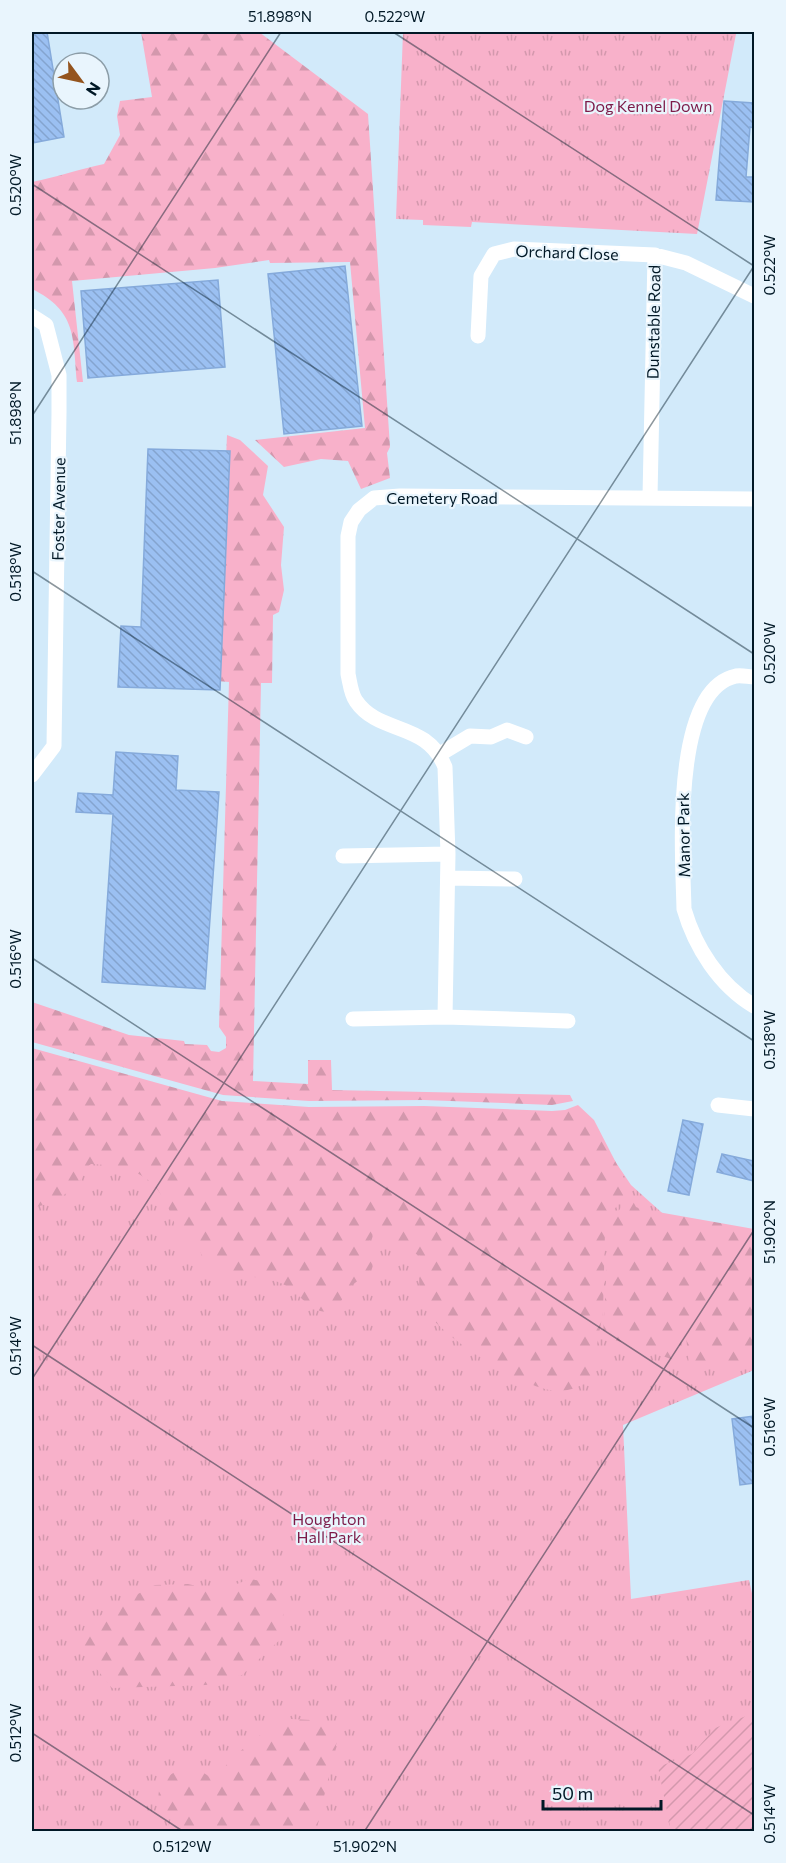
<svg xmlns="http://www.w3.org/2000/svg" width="786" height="1863" viewBox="0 0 786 1863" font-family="Commissioner,sans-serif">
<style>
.grass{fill:url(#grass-tufts)}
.forest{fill:url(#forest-firs)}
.garden{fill:url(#garden-furrows)}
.building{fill:url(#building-back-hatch);stroke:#85aadb;stroke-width:1.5}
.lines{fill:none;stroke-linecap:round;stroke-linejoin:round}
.street{stroke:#fff;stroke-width:15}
.ticks{fill:none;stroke:#011826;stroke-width:1.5;stroke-opacity:0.45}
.labels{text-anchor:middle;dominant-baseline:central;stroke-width:4.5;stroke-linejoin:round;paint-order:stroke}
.park-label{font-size:16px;fill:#7c1b49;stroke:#e9f5fd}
.street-label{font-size:16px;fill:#011826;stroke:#e9f5fd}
.neatline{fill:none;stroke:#011826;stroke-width:2}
.ticks-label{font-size:15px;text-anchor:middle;fill:#011826}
</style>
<defs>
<pattern id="grass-tufts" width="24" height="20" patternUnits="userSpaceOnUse" patternTransform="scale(1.5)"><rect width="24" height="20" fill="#f8b1ca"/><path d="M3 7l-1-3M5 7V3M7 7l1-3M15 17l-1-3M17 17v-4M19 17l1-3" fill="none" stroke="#d398ad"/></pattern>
<pattern id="forest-firs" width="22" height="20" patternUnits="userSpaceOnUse" patternTransform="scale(1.5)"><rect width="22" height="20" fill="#f8b1ca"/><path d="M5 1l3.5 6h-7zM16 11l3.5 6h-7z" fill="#d398ad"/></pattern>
<pattern id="garden-furrows" width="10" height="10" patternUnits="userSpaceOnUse" patternTransform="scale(1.5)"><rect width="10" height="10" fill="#f8b1ca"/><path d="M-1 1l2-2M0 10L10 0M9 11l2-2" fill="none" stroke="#d398ad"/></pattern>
<pattern id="building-back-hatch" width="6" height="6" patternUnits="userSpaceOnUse" patternTransform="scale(1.5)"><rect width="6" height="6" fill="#9bc0f2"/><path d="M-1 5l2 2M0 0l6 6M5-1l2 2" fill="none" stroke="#84a4cf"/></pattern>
</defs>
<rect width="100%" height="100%" fill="#d2eafa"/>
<!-- grass -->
<path class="grass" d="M403,32H731L736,34L697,234L472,222L471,227L423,225V220L396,219Z
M32,1072L197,1117L584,1115L631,1185L670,1220L754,1238V1370L623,1425L631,1599L749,1580L754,1602V1831H32Z"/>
<!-- forest -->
<path class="forest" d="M141,32H259L368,114L390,447L387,453L390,478L361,489L348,461L321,459L284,467L255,440L365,428L350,262L270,263L269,260L215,268L72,281L83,382H77C73,338 77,311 32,289V182C57,177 80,169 104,164L120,135L117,116L120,101L152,97Z
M227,435L240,440L268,466L263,495L284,527L281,565L284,590L279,612L273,615L272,683H261L253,1081L308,1084V1060H331L332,1090L570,1095L573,1101L552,1105L424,1100L309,1101L223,1095L32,1042V1002L129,1035L184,1041L185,1044L207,1045L211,1051L219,1052L226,1048V1037L219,1027L229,682L217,681Z
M32,1048L222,1101L309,1107L424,1106L552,1111L565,1110L578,1105L594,1120L629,1188L612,1213L605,1231L603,1312L591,1378C582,1386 571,1391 558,1391C526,1391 441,1337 426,1310C416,1293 420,1275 420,1256L374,1233L367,1245L374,1261C371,1275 360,1278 350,1287C343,1294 341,1308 330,1311C315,1316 299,1294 288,1287C254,1266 217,1291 197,1246L184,1243L180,1239C163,1185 149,1167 91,1164C84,1169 85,1173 81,1179C71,1193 48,1207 32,1207Z
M629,1194L636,1207L641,1209L754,1229V1363L689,1365L686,1336L681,1337L683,1363L603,1336L609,1227Z
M250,1579L261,1581L283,1606L284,1636L242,1675L206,1685L112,1688L83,1652L84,1628L111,1608L155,1585L188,1584L218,1591Z
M291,1719L311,1720L340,1728L316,1831H167L171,1819C151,1802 156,1780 179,1770C183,1768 188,1766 193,1768C200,1769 208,1776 214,1780L233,1757L269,1728Z"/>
<!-- garden -->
<path class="garden" d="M754,1713V1831H671L658,1767L692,1754L715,1728Z"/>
<!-- building -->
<path class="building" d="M32,32H47L64,137L32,143Z
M724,101L754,103V128L750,127L746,177H754V202L716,200Z
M345,266L362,426L284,434L268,274Z
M218,280L225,367L88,378L81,291Z
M148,449L230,451L220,690L118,687L121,626L141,627Z
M116,752L178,756L176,790L219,792L205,989L102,982L113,814L76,812L78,793L113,795Z
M683,1120L703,1124L689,1195L668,1191Z
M722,1154L754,1161V1181L717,1172Z
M754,1416V1483L740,1485L732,1419Z"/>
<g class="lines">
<!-- street -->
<path class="street" d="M32,316L46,325L59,375V413L54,746L32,775
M478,336L481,276L494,254L514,249L655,255L686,263L754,296
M650,497L655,255
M754,677C749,677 742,675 736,676C670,690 683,859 684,909C695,947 719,985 754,1006
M440,754L470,736L491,737L507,730L526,737
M343,856L448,854
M448,878L515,879
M445,1017L448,854L445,767C427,721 379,735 356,701C351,694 350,683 348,674V536L351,522L359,510L374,498L400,496L754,499
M353,1019L445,1017L568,1021
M718,1105L754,1109"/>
</g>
<!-- ticks -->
<path class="ticks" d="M393,32L754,266M32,184L754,654M32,416L281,32M32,571L754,1041M32,958L754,1428M32,1345L754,1815M32,1379L754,266M32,1733L184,1832M364,1832L754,1230"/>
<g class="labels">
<!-- park labels -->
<g class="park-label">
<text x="648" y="105">Dog Kennel Down</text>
<text x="329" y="1518">Houghton<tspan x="329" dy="18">Hall Park</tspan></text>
</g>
<!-- street labels -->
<g class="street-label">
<text transform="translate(567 252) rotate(2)">Orchard Close</text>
<text transform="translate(653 322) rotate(-89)">Dunstable Road</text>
<text x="442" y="497">Cemetery Road</text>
<text transform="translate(58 509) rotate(-89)">Foster Avenue</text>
<text transform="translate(683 835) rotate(-91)">Manor Park</text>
</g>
</g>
<!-- border -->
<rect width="786" height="1863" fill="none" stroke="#e9f5fd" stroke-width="66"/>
<!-- north arrow -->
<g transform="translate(81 81) rotate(123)"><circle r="28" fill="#e9f5fd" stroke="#8c9da7" stroke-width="1.5"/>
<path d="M0-4.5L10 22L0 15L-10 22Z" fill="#94541e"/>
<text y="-9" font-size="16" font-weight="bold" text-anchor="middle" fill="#011826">N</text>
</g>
<!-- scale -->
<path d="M543 1800v9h118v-9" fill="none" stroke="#011826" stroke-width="3"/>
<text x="552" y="1800" font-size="18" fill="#011826" stroke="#e9f5fd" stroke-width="4.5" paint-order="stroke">50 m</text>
<rect x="33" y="33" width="720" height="1797" class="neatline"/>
<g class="ticks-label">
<text x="280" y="22">51.898°N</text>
<text x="395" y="22">0.522°W</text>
<text transform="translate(16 185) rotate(-90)" y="5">0.520°W</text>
<text transform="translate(770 265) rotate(-90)" y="5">0.522°W</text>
<text transform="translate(16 413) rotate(-90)" y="5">51.898°N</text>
<text transform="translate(16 572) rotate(-90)" y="5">0.518°W</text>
<text transform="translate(770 653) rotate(-90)" y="5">0.520°W</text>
<text transform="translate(16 959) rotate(-90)" y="5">0.516°W</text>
<text transform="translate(770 1040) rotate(-90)" y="5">0.518°W</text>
<text transform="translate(770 1232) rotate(-90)" y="5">51.902°N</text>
<text transform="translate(16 1346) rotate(-90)" y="5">0.514°W</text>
<text transform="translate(770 1427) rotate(-90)" y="5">0.516°W</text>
<text transform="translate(16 1733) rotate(-90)" y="5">0.512°W</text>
<text transform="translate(770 1814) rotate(-90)" y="5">0.514°W</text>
<text x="182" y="1852">0.512°W</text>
<text x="365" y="1852">51.902°N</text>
</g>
</svg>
